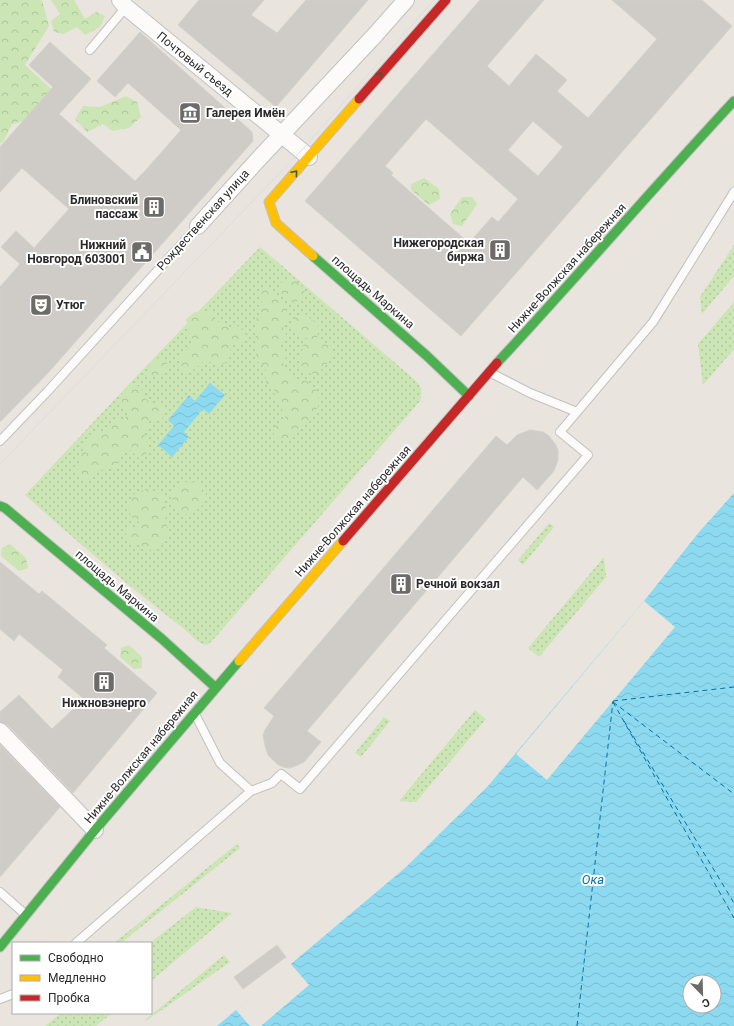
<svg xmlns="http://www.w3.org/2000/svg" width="734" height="1026" viewBox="0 0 734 1026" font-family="Roboto,sans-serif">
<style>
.grass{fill:url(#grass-dots)}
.forest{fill:url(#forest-crowns)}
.water{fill:url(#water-waves);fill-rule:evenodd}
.pier{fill:#e9e4de}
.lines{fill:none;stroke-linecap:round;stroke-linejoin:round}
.ferry{stroke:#0371a4;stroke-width:1;stroke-dasharray:5 4;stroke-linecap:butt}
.building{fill:#cfccc8;stroke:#d4d0cb;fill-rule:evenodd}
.lane-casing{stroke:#c2c0c0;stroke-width:10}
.street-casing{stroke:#c2c0c0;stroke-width:18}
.fast-casing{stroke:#c2c0c0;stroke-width:11}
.slow-casing{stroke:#c2c0c0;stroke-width:11}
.jam-casing{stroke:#c2c0c0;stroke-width:11}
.lane{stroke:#fcfbfa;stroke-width:8}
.street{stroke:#fcfbfa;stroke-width:16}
.fast{stroke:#4caf50;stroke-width:9}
.slow{stroke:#ffc107;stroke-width:9}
.jam{stroke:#c62828;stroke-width:9}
.tram{stroke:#dddddf;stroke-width:1}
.oneway{stroke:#385f39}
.labels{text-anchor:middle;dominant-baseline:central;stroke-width:4;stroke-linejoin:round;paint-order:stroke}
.street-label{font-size:12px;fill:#2a2a2a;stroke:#fff}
.poi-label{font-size:12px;font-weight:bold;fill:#2a2a2a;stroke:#fff;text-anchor:start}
.water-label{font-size:13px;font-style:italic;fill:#0371a4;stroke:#fff}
</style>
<defs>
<pattern id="grass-dots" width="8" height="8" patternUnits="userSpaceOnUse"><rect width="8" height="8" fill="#cbe6b4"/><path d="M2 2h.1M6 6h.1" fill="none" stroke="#aec59b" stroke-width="1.8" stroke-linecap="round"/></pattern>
<pattern id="forest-crowns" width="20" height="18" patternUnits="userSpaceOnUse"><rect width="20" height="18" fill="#cbe6b4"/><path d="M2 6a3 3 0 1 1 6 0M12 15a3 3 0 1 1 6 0" fill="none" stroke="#aec59b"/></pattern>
<pattern id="water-waves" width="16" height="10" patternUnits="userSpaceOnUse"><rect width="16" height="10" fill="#8ddaf0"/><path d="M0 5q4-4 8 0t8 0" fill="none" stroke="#7abbce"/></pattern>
</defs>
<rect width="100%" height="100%" fill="#e9e4de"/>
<!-- grass -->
<path class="grass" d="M734,245V276L702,314L700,297Z
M260,247L408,374C419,384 424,386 420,401L212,641L207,645C197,644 190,633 183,628C128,586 77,541 25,495L131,382Z
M734,302V349L703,385L698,344Z
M549,523L554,527L523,565L518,560Z
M604,557L606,577L539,657L528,648Z
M475,710L486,719L416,802L399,801Z
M384,717L390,721L361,757L355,753Z
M237,844L240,848L121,943H114Z
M196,907L232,913L151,981L150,943Z
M224,955L230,962L146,1021L145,1020Z
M61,1013H112L96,1026H45Z"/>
<!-- forest -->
<path class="forest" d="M0,0H42L49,26L25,65L64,101L30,119L12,124L3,142L0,143Z
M51,0H74L85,19L96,12L105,16L100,27L85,35L77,27L63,34L54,32L51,21L60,14Z
M126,96L137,102L141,117L129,128L112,131L103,124L87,132L75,119L83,106L100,107Z
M424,178L439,189L440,199L429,205L411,190V184Z
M462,197H472L477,204L462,226L453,224L450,214Z
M292,277L305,289L303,299L293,303L280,292L282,281Z
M260,288H267L284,303L288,318L282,326L287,332L279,344L286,357L283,363L293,380H305L316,389L320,402L312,419L295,431L285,442L274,437V427L286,420L282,411L283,404L275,401L274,389L266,383V370L256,360L255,321L264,306L257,294Z
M195,312L211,313L215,320L229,328L240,326L246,332L243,341L231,346L229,360L220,366L205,360L195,369L185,373L179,368V358L194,340L190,336L186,319Z
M305,314L319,326L317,338L331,346L332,358L318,374L306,373L300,366L303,346L308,339L295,333L292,324L295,316Z
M157,358L166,361L168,368L158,378L148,375L147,366Z
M130,385L142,387L143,396L151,404L159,401L167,410L161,420L149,421L144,438L149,445L146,454L138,458L131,450L121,454L116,467L96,471L88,480L80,478L77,470L83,464L80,455C86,447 87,438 93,431L106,433L114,421H122L130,413L123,408L119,397Z
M180,482H196L206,493L202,506L189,515L177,513L171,495Z
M148,488L163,496L168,514L164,521L171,533L159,549L145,551L139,543L132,544L125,539L127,530L142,523L134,520L128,511L132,495Z
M10,544L26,558L28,568L19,571L1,556L2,548Z
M129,645L142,657V668L134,669L120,657L121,648Z"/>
<!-- water -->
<path class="water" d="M210,383L225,395L209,414L203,409L184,432L189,437L172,457L158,445L174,426L168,420L189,395L195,401Z
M734,493V1026H217L405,868L488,786L644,601L700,531ZM690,982H714V1006H690Z"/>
<!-- pier -->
<path class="pier" d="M644,601L675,627L547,780L516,754Z
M290,963L309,985L261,1026H250L236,1010Z"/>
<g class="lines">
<!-- ferry -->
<path class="ferry" d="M613,701L734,687
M613,702L734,918
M613,702L734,794
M624,721L734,903
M577,1026L613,701"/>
</g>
<!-- building -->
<path class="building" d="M199,0H264L251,15L277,33L306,0H368L276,107L178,25Z
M480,0H544L487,66L509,86L536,54L567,80L557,91L588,118L657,39L612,0H702L732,26L461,336L305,201ZM426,119L518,199L498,222L492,217L469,243L391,175L393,173L385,166ZM533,121L563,147L538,176L508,150Z
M140,32L252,132L253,141L47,374L0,422V287L20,264L1,247L16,231L34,248L69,209L22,168L0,192V147L53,87L29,65L50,42L91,79L59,114L135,181L145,171L181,130L128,83L115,97L97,81Z
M530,430L543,432L549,436L556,445L558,450V460L554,471L537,490L523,477L307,731L321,742L304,762L293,767L289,768L283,767L277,764L268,755L265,746L263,735L265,730L274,716L264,708L496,436L507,445L517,435Z
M0,562L39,594L42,591L107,645L104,648L157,693L73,793L7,724L0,722V712L19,695L52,729L84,699L58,677L63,670L19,634L14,641L0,629Z
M0,745L60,807L0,877Z
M277,945L286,957L243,989L234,977Z"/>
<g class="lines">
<!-- lane casing -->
<g class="lane-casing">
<path id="lane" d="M90,50L126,7
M491,373L530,393L577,412L653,322L734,192
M0,441L47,392L198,226
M196,716L220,763L251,791L272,783L281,774L300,789L588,455L560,432L577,412
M0,892L26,915
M76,943L251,791
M0,999L13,994"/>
</g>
<!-- street casing -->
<g class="street-casing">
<path id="street" d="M120,0L126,7L309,157
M198,226L254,164L375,35L406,0
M0,731L95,830"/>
</g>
<!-- fast casing -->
<g class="fast-casing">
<path id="fast" d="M313,256L427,356L469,396
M497,363C577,277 654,187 734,101
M0,506L5,508L162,639L216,688
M0,947L95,830L239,661"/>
</g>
<!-- slow casing -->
<g class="slow-casing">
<path id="slow" d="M313,256L276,223L269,202L359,99
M239,661L343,541"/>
</g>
<!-- jam casing -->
<g class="jam-casing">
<path id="jam" d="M359,99L446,0
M343,541L497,363"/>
</g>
<!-- lane -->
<use href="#lane" class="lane"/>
<!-- street -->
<use href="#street" class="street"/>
<!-- fast -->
<use href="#fast" class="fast"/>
<!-- slow -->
<use href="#slow" class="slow"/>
<!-- jam -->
<use href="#jam" class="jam"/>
<!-- tram -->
<path class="tram" d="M0,464L301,151L434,0"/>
</g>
<!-- one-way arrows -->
<defs><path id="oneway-chevron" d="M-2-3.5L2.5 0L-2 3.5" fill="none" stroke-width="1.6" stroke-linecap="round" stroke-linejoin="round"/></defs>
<g class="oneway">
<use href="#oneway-chevron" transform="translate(380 75) rotate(-49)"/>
<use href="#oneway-chevron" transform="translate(295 173) rotate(-49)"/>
</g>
<!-- icons -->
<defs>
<g id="museum-square" transform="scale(1.15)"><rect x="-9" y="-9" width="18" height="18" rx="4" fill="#6d6b69" stroke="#fff"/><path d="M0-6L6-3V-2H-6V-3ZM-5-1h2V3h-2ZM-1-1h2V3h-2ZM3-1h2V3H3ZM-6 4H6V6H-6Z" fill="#fff"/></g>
<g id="building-square" transform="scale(1.15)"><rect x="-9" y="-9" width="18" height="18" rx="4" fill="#6d6b69" stroke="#fff"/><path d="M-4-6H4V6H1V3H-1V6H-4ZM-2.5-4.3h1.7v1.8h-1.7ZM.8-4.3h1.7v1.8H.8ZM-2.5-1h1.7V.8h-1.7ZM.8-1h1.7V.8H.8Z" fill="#fff"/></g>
<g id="civic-square" transform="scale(1.15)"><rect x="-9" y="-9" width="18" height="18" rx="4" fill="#6d6b69" stroke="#fff"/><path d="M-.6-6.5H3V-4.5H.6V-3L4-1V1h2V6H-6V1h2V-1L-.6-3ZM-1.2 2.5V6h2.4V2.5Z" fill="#fff"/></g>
<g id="theatre-square" transform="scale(1.15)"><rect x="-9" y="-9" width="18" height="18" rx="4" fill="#6d6b69" stroke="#fff"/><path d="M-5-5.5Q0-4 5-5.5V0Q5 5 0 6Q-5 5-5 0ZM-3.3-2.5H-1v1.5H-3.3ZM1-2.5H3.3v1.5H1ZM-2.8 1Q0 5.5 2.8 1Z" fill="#fff"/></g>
</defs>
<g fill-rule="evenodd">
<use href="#museum-square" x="190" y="113"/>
<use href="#building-square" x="154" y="207"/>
<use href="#building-square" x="500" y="250"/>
<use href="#civic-square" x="142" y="252"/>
<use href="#theatre-square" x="41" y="305"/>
<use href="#building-square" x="401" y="584"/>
<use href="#building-square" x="104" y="682"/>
</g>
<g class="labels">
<!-- street labels -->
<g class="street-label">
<text transform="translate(195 64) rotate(39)">Почтовый съезд</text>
<text transform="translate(203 220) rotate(-48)">Рождественская улица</text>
<text transform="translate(567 268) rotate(-48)">Нижне-Волжская набережная</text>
<text transform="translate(373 292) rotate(41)">площадь Маркина</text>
<text transform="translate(353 511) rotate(-49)">Нижне-Волжская набережная</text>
<text transform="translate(117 586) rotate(40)">площадь Маркина</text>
<text transform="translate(141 757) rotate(-50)">Нижне-Волжская набережная</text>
</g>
<!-- poi labels -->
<g class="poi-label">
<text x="206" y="113">Галерея Имён</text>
<text x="138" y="200" text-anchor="end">Блиновский<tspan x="138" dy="14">пассаж</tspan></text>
<text x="484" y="243" text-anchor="end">Нижегородская<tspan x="484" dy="14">биржа</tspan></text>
<text x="126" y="245" text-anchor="end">Нижний<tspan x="126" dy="14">Новгород 603001</tspan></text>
<text x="56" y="305">Утюг</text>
<text x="416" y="584">Речной вокзал</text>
<text x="104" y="703" text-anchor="middle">Нижновэнерго</text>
</g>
<!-- water labels -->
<g class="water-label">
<text x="593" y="879">Ока</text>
</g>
</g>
<!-- legend -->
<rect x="12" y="942" width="140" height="72" fill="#ffffff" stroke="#aaaaaa"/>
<rect x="20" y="955" width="20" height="6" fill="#4caf50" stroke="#aaaaaa"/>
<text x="48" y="962" font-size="12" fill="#2a2a2a">Свободно</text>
<rect x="20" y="975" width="20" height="6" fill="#ffc107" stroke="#aaaaaa"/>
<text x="48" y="982" font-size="12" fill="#2a2a2a">Медленно</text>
<rect x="20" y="995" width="20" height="6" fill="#c62828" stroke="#aaaaaa"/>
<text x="48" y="1002" font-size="12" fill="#2a2a2a">Пробка</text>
<!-- north arrow -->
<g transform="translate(702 994) rotate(157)"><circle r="19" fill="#ffffff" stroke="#aaaaaa"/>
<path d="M0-3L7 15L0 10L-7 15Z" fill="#6d6b69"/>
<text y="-6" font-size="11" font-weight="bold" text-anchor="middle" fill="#2a2a2a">С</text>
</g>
</svg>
